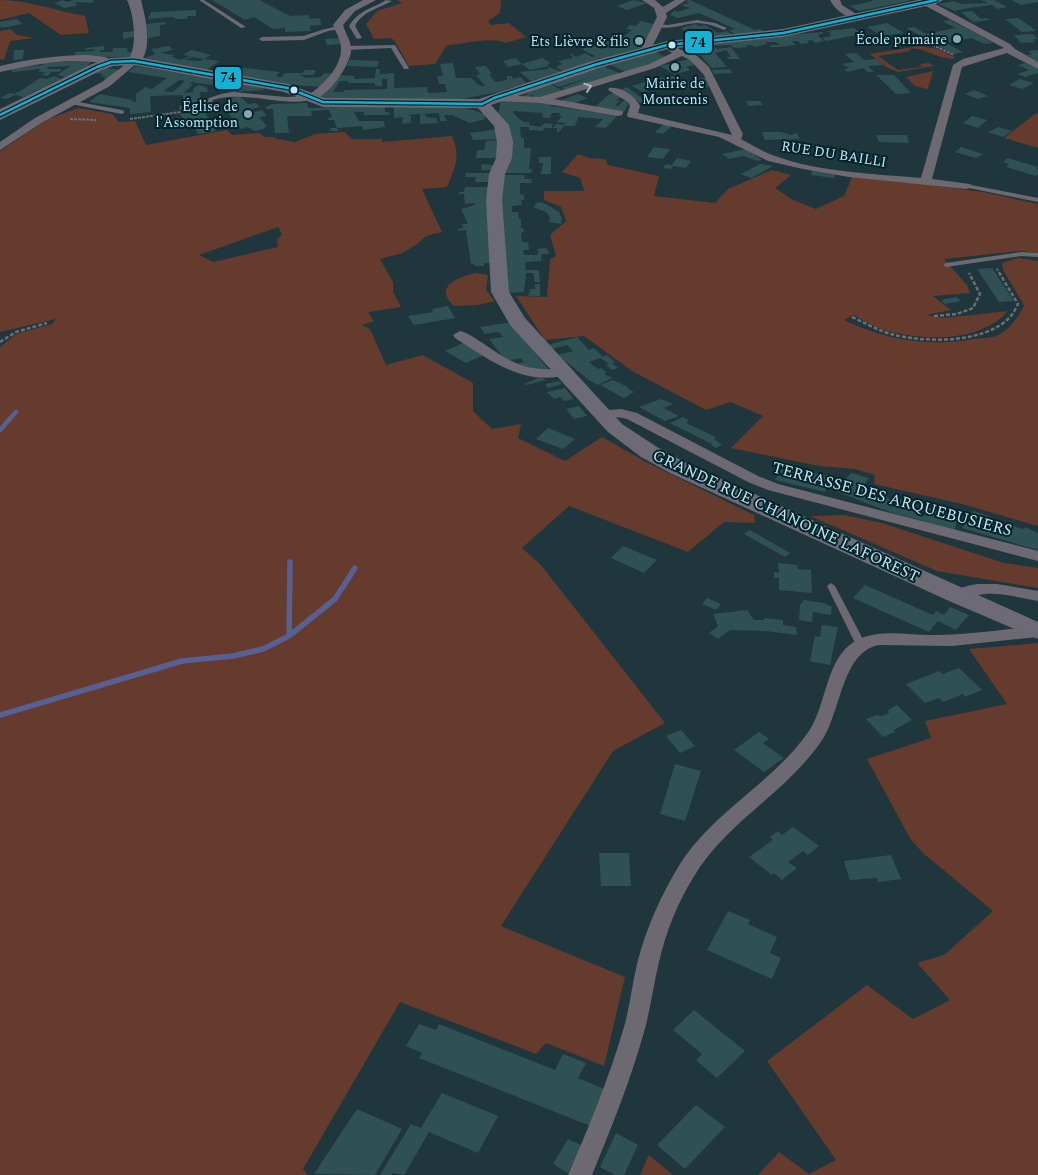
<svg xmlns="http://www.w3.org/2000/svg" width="1038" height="1175" viewBox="0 0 1038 1175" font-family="Spectral,serif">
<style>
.green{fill:#643b2d;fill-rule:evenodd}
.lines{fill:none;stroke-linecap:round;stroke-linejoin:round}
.stream-far1{stroke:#585f92;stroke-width:4.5}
.stream{stroke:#585f92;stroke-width:5.5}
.building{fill:#305154;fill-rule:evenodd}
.path-far1{stroke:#6c6d75;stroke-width:2;stroke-dasharray:3 1;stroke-linecap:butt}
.path{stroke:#6c6d75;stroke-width:2.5;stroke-dasharray:4 2;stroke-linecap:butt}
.lane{fill:#6c6972;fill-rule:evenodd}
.street{fill:#6c6972;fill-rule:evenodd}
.secondary{fill:#6c6a74;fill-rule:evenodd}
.bus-1-casing{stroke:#01232c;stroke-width:5}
.bus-1{stroke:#13b2d5;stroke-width:2.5}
.oneway{stroke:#a3bac5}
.poi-dot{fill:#88a8b2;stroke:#01232c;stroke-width:2}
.bus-dot{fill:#c1e6f2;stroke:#01232c;stroke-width:2}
.labels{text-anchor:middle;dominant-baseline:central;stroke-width:4;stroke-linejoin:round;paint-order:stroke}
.far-poi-label{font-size:14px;fill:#c1e6f2;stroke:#01232c;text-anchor:end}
.far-street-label{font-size:14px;fill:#c1e6f2;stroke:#01232c}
.street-label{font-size:16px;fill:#c1e6f2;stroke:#01232c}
.line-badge{stroke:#01232c;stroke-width:2}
.pale-badge-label{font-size:14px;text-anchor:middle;font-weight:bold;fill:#111}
</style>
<rect width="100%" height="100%" fill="#1f363c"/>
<!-- green -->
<path class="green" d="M0,0C29,0 57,11 85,16L89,33L61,35L29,13L0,20Z
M397,0H501L500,13L488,21L491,25L509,23L526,37L505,43C491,36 463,45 447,45L435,64L409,66L394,40L390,38L374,39L366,24L377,11L402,3Z
M10,29L17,35L34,38L10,41L4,60L0,59V31Z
M919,46L938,49L956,58C938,62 926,46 909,49L911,51L878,56L898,70L922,67L919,64L929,63L934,66L898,72L886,67L870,54Z
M933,71L928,89L915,86L906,77Z
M78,108L112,114L119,122L135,121L146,145L227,130L232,135L259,133L264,137H273L277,139L295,142L315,134L345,132L352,139H382V142L452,136C461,157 455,167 447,187L422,189L442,232L426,236L416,245L402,253L380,259L393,282V292L401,307L368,312L374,321L362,325L370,329L386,365L423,355L473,383V411L492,429L521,424L518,438L565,461L602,437L644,461L754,515L755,523L724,522L688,552L569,506L522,548L541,565L665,723L613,751L501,926L625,977L604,1066L546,1043L536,1054L400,1002L303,1169L308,1175H0V347L16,334L52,324L56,319L0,332V151L48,119ZM278,227L282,234L277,240L278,247L213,262L199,255Z
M1036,113L1038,114V148L1004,138Z
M578,154L589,158L605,159L608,165L659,176L654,196L715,203L728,189L772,170L791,175L775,188L793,200L816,209L844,196L853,175L983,192L1038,204V253L1020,251L944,259L967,285L970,293L933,296L951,310L926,315L943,318L1008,311C979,344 919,341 881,329C872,326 862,319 854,315L844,320C886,340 928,347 974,339C981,338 990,338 996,336C1009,330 1019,317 1024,305L1003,270L1002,263L1018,258L1038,261V526L962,504L874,484L875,475L855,469L819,466L731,448L763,416L731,402L706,410L632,371L584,336L545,340L516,296L547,297L550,259L556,256L550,235L566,221L561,207L544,200V191H584L580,178L562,172Z
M475,273L488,275L486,290L495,301L478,305L454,306C433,286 458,278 475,273Z
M844,515L882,523L1004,563L1038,568V588L937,571L810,516Z
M1038,643V1175H758L779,1152L809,1174L836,1160L767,1061L867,985L913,1019L950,1000L917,963L944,955L993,911L924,854L911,840L867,759L931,738L925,721L1007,704L969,649Z
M649,1155L673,1175H640Z"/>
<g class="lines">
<!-- stream-far1 -->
<path class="stream-far1" d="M0,430L16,412"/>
<!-- stream -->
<path class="stream" d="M289,636L290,562
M0,715L182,661L233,656L263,649L289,636L335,599L355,568"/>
</g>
<!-- building -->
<path class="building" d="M63,0L67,2L74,0H94L92,3L77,2L74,3L77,4L75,6L64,8L54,3Z
M212,0H259L290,16L309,15V19L320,18L321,25L310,26L311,31L285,32V28L273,29L254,17L245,20Z
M633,0L647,3L627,10L617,6Z
M690,0L755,30L760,29L764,31L735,35L729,30L735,29L699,13L678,18L670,15L675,10L677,12L690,8L681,5L689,3L686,1Z
M871,0H909V1L859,11L850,6L873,1Z
M981,0H994L1007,7L998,9L992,5L968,8L955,11L938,4L953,1L963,4L988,3Z
M1011,0H1038V2L1021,5Z
M196,10V16H188L187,19H177L172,17L148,19L151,12Z
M972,11L981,19L987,18L990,20L973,22L961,12Z
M1018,18L1030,26L1036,31L1022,32L1005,19Z
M17,19L22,24L2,28L0,26V22Z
M950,20L981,36L993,43L984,44L972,38L946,43L963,52L954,54L906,28L914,27L926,34L955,28L942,21Z
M641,21L653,24L648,36L640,44L645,45L640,48L564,72L556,67L562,64L558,61L573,58L569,52L576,57L585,53L592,57L595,56L581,49L589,47L585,45L590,44L601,49L606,47L595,42L604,40L612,43L615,42L611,40L616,38L620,40L632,30L626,29L630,25L636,26Z
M165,22L166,24L160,25V36L148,38L146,24Z
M887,23L904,33L882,36L867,27Z
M696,24L699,26L705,25L718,33L727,31L733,35L698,38L680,28Z
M854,28L862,34L826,41L822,38L831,36L830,34H832L827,31Z
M135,31L137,36L123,39V32Z
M822,32L824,33L818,35L824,41L815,43L812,40L807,41L809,43L801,44L798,41H792L795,45L779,47H771V45H779L776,42H766L767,44L755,47L751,45H746L748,47L735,48L730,45L710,46L718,49L731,47L740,59H728L727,57H731L726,50L715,53L727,67L712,68L700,55H697L695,53H698L689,44Z
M1033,34L1038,39H1033L1036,42L1021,43L1014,35Z
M342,38L344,44L327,45L325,39Z
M104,46V50H100V52H112L113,48H126L128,49L127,52H135L132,57H75V52L94,51V49L85,50V48Z
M169,46L172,49L179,48L160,53L175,55L172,57L181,60L190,56L183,55L191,50L211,55L204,59L192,57L184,60L200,61L204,59L219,61L207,70L144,58L155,54L151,49Z
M14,50H24L23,59L13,60Z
M1037,50L1038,51V62L1027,55L1032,54L1028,51Z
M655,51L666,58L625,72L609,64Z
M856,53L864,60L876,59L883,65L868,66L874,72H868L863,68L848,72L844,70L849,68L842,64L854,62L845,54Z
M516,58L522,64L542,58L551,63L547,64L549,66L530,70L522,64L508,67L503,61Z
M690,59L698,64L686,67L690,70L684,72L674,74L660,66Z
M91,60L88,66L65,77L57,75L70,66L48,67L47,69H62L59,72H51L48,76L42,75L45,72H39L40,69L13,72L10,69L22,66L43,65L44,63Z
M350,60L379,61L377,67L346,66Z
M453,63L456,78H471L480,86H485L476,75L480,74L475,67L486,66L492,74H489L495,82L507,80V76H512L513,79L520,77L527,83L498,92L461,99L418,101L328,99L321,96L338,75L355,76L354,79L375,78L376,69H380V74L394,73V88L427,87L428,93L447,92L445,84H439L437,76H443L440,64ZM382,79H387V89L344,90L343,92H333L340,81H348V83H375V86H382Z
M1025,63L1038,69V73L1025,77L1017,74L1029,70L1018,65Z
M221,65L280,72L276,76L279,77H282L285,73H302L305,70H316L313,75H302V73L301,76H305L304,78L320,77L325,73L333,74L324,87L277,84L213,71Z
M136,66L259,86L265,90L234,92L222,90L224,89L216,88L218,86L191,82L189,84H193L184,93L193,92V89L198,85L207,87L208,92H200L201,108L180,111L179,106H183V95L150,96L151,112L130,114V108L89,102L100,94L133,100L131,101L136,102V94L145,87L152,89L167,78L128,72ZM179,80L185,81L173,92L164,91Z
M603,66L621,74L567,91L561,88L591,77L559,87L551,83Z
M550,67L561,72L531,81L520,72L549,69L547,68Z
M106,68L120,70L108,80L103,79L106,77L101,76L103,74L95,73Z
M730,69L732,73L714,74L712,70Z
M876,75H894L911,93L896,94Z
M54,76L61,79L23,97L15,95L6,99L0,98L10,93L14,94L22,90L40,78L47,79Z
M673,76L682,82H691L696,81L694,80L708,77L712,86L705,88L701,85L683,90L670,83L643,92L632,86L660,77L663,78Z
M1020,79L1034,83L1022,89L1009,85Z
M549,83L565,92L536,98L532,95L528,97L522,96L528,94L524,91Z
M627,87L642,98L648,97L656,104L644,106L622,89Z
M974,90L988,96L978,99L965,94Z
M614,93L622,96L616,100L620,101L615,105L618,106L626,99L629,102L624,112L595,107L608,95Z
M578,94L587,98L575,103L570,104L562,100Z
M240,96L248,104L256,103L260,107L252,109L254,112L262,110L267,116L259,117L267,126L263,129L255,131L248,127L240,129L230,116H231L228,112L235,111L225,100Z
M501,101L546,103L551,104L550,106L618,115L606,128L595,127L603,119L578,117L575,126H564L559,132H557V128H553L556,124L564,125L565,123L557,122L562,116H559L560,113H554L551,114L550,118H546L542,117L543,113L514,111L513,113L523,122H529V125L540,127L545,123L553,124L552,126V128H545L542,131L529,130V127H520L521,138H524V148H531L529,169H532L531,173H505L510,138L506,122L498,113Z
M746,101H760L762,105L748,106Z
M307,103L308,108L385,106V112H389V115H364V112H354L359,121H384L385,127L363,130L362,126L337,128L338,131H331L330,128H337L334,120H328L327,118L332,117L329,110L311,111L312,116H287L289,133H275L273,109H266V107L272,104Z
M454,105L473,110L488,116L483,118L486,119L470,123L452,115H444L447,121H440L439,113L425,114L426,117L436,118L438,123L420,124V114L408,115L411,116V123L402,124L403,117L394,118V106Z
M204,110L216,131L198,134L191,121L183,120L180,114Z
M972,116L987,120L978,128L963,123Z
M665,123L673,125L663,134L655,132Z
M999,127L1012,131L1003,137L988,132Z
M498,129L500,139L473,140L470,133Z
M762,132H781L791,135L797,133L800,139L765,140Z
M876,135H907L909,143L879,142Z
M499,140L497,158H476L477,150H484L486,141Z
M654,147L670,149L663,159L647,157Z
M961,147L983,154L976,158L955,152Z
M746,149L762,160L758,161L743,156L729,159L722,154Z
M539,157H551V174H541L543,163H539Z
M677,158L691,161L686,168L673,166L671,169L663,168L666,164L672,165Z
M1008,158L1038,167L1036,169H1038V174L1036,176L1006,167L1009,164L1003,162Z
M482,164L494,165L492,170H481Z
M760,164L773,166L751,178L741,174Z
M812,170L835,174L834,178L811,175Z
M466,173H491L489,182H475L476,177H465Z
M504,175H525L524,179H532L531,183H520V194L524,195V200H521L522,205L512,206V212H518L519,219H521V227L520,228H523L524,232L521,233L522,242H528L529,250H523L524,255H536L539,253L537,249L547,248L549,254H541V261L525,262L526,270H539L540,282H535L533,273H526L524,292L509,293L501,206Z
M465,187H490L491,263H484V266H475L474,264H471L466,230L458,231V229L463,228L462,224H468L461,209L475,205V203L465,204L464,194H459V192H464Z
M538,202L546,204L559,212L562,219L561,224L549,222L550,217L546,212L533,207Z
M992,268L1014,301L999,302L977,269Z
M535,284H540V296H528L530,289H535Z
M956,297L961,301L945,304L941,300Z
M448,306L455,318L414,325L408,316L433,312L432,309Z
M511,322L549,370L545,371L543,369L535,371L516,364L524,362L521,358L506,361L489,339L503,337L499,332L485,334L480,327Z
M577,337L589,350L594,348L603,357L607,355L615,362L612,363L618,368L612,370L606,365L609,364L600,358L589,362L598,369L601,368L607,372L604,374L612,378L598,385L590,381L558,355L573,351L567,345L552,349L548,345Z
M465,342L486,354L466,363L445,351Z
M540,377L546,380L527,385L525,384Z
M613,380L628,387L627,388L634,392L624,398L600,385Z
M559,381L562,384L548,388L545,384Z
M565,388L574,399L564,401L560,397L554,399L547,392Z
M661,399L673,404L664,408L679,416L665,421L639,407Z
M579,406L587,416L574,419L566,409Z
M683,417L689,420L686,423L716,437L714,439L722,445L716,448L711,445L712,444L670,423Z
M548,428L575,439L563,449L536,439Z
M783,467L798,474L804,471L825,475L824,477L828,478L827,481L830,482L825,492L775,480Z
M851,473L869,478L863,487L888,497L887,499H897L917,505L916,508L923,512L926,507L932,509L931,510L951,514L958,520L954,530L890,512L835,491Z
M973,511L991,517L989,520L1004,524L1003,527L1011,528L1013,526L1023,529L1025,527L1038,533V550L962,528Z
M750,530L790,553L785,557L744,534Z
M623,546L657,560L644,573L611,558Z
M778,563L797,565L798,569L811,570L812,593L779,590V578H774V572L779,573Z
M865,585L933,615L936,611L944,615L950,607L969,615L956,630L938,621L929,632L853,598Z
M707,598L721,604L716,610L702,604Z
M804,600L824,603L832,607L831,615L813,612L812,622L799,620L800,605Z
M747,610L754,620H764V618L783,620V625L796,627L797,635L766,631L730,630L718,639L709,633L718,626L713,614Z
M822,625L838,627L830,665L810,661L815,636L820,637Z
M959,668L982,690L965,697L963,694L943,702L939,698L925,703L906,684L939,671L943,674Z
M897,705L912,720L894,730L895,732L883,737L866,719L877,715L882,716L889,713L888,710Z
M681,730L695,746L680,753L666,736Z
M759,732L769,739L763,743L784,758L764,772L734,750Z
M675,764L701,771L685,821L660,814Z
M793,827L819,846L808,855L803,851L788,862L797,868L782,880L774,873L772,875L749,857L773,840L770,837L778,831L782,835Z
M599,853H629L631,886H601Z
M891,855L901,879L878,882L877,878L850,880L844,861Z
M728,911L750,920L748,924L777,937L770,953L781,958L772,979L707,950Z
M694,1010L745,1051L717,1078L696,1060L702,1054L673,1030Z
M419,1024L436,1030L439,1024L555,1070L563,1054L586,1063L578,1078L609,1091L593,1127L419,1058L422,1053L406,1046Z
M442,1093L498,1116L478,1153L429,1132L404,1175L393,1173L391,1175H380L411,1124L421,1128Z
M696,1105L725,1127L685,1169L657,1145Z
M357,1109L402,1129L375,1175L314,1174Z
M616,1133L638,1145L624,1175H615L600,1167Z
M568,1139L583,1146L568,1173L553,1164Z"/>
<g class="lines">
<!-- path-far1 -->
<path class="path-far1" d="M918,38L954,55
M70,119L96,120
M130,119L195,110"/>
<!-- path -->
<path class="path" d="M934,316L957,314L973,308L980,294L969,273
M852,317C865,323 877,330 891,334C924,343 985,344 1010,317C1013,314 1016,308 1018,304L997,269
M0,342L16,332L47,323"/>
<!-- lane -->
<path class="lane" d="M199,0H204L246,27L241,28Z
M386,0L392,1C378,9 363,11 355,26L362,38L357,39L349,26C360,9 372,9 386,0Z
M697,20L715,23L727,28L724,30C715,26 706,23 696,23C683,24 668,31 655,26L658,24L668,25Z
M339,26L341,27V29L328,31L304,40L262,41L259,39L262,37L303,36L325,29Z
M395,45L409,68L408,69H404L391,48L346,50L343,48L346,46Z
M233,92L286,97L311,96L314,98C291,110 245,89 213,100L208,110L203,109L209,98L221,94Z
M73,101L122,110L125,112L122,114L71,104L70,103Z
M966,184L1038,198V202L964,187L963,186Z
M1021,252L1038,253V257L1021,256L946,267L943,265L946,263Z
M831,583L835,586L866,645L864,647H858L856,645L827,586Z"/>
<!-- street -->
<path class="street" d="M363,0H376L355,11L343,25C345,33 352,42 351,51C350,66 324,104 307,100V96C322,86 342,67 341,48C341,40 336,33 333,25L345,10Z
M642,0H655L663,7L675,0H686L666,13L667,17L650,51L645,54L640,51L657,17L654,8Z
M830,0H840L842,5L861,17L859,19C848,20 835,10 830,0Z
M922,0H928L1010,44L1015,49L1038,62V69L1007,53L962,67L932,179L970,184L972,186L970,188L966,189L849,177L803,169L768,161L719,137L628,117L627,115L630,106L628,102L608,90L609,88C621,86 635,96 640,106L638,113L732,135L704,75L690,60L682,56L655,68L554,99L622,111L623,113L622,115L618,116L541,103L494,101L489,98L494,95L540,97L649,64L672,53L667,49L672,46L697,56L709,67L743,134L741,139C752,145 763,152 775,156C819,172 875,174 921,178L953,65L963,59L1004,48L922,4Z
M88,55L105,57L116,62L111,65C75,56 36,64 0,72V66C29,59 58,55 88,55Z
M134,58L139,61L137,63L110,86L43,122L0,150V142L35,118L102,82Z
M460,331C469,333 476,339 484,344C511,363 529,373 563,368L570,372L568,375C523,386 491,361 455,338L453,335Z
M621,409L637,413L758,476L778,484L1038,551V561L768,490L748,482L627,419C617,416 607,419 597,417L595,414L597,411Z
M977,584H997L1038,591V601C1021,598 1004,593 986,594C974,594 963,603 951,600L949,596C954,588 968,586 977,584Z
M1038,625V637L952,646L880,645C843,650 841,709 824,737C789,792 726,821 693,878C677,904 666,932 659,962C654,983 651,1004 646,1025C632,1077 612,1126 592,1175H568C589,1127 609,1078 624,1027C630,1006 632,985 637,964C646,928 661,895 680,864C714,811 774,782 809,731C828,703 825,653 861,638C885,629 913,636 937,635C971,634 1005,630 1038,625Z"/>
<!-- secondary -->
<path class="secondary" d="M127,0H141L142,4C146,20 151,44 143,58L288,84L325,98L479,99L589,62L667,41L783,29L918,0H943L936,4L783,37L668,49L599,68L491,105L509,125L513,142L512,158L505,174L502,200L509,292L525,318L622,424L657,447L688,464L1038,622V639L949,601L672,474L641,457L608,432L510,325L491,292L486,200L489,174L496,158L497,142L494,126L478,108L323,107L284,92L134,65L113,66L102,70L0,120V109L92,64L111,58L130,57C137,42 134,15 127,0Z"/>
<!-- bus-1 casing -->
<g class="bus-1-casing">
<path id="bus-1" d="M0,115L97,67L111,62L134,61L288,88L323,102L482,104L494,98L594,65L667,45L783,33L936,0"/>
</g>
<!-- bus-1 -->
<use href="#bus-1" class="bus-1"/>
</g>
<!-- one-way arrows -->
<defs><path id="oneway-chevron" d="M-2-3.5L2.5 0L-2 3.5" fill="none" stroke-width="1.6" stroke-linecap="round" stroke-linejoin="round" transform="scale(1.25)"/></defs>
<use class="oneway" href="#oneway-chevron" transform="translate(588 87) rotate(-18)"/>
<!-- markers -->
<g class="poi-dot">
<circle cx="957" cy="39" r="5"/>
<circle cx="639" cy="41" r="5"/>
<circle cx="675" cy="67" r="5"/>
<circle cx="248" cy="114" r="5"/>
</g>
<g class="bus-dot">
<circle cx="672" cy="45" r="4.5"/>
<circle cx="294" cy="90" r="4.5"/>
</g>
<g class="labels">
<!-- far-poi labels -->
<g class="far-poi-label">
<text x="947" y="39">École primaire</text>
<text x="629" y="41">Ets Lièvre &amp; fils</text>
<text x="675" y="83" text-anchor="middle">Mairie de<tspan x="675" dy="16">Montcenis</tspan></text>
<text x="238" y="106">Église de<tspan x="238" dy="16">l'Assomption</tspan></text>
</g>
<!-- far-street labels -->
<g class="far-street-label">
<text transform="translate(834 154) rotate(9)">RUE DU BAILLI</text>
</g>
<!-- street labels -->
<g class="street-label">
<text transform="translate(892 499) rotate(15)">TERRASSE DES ARQUEBUSIERS</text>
<text transform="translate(786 516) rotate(25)">GRANDE RUE CHANOINE LAFOREST</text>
</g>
</g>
<g class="line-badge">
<rect x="684" y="30" width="29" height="24" rx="5" fill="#13b2d5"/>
<rect x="214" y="66" width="28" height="24" rx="5" fill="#13b2d5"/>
</g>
<g class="pale-badge-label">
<text x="698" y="47">74</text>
<text x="228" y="82">74</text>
</g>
</svg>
